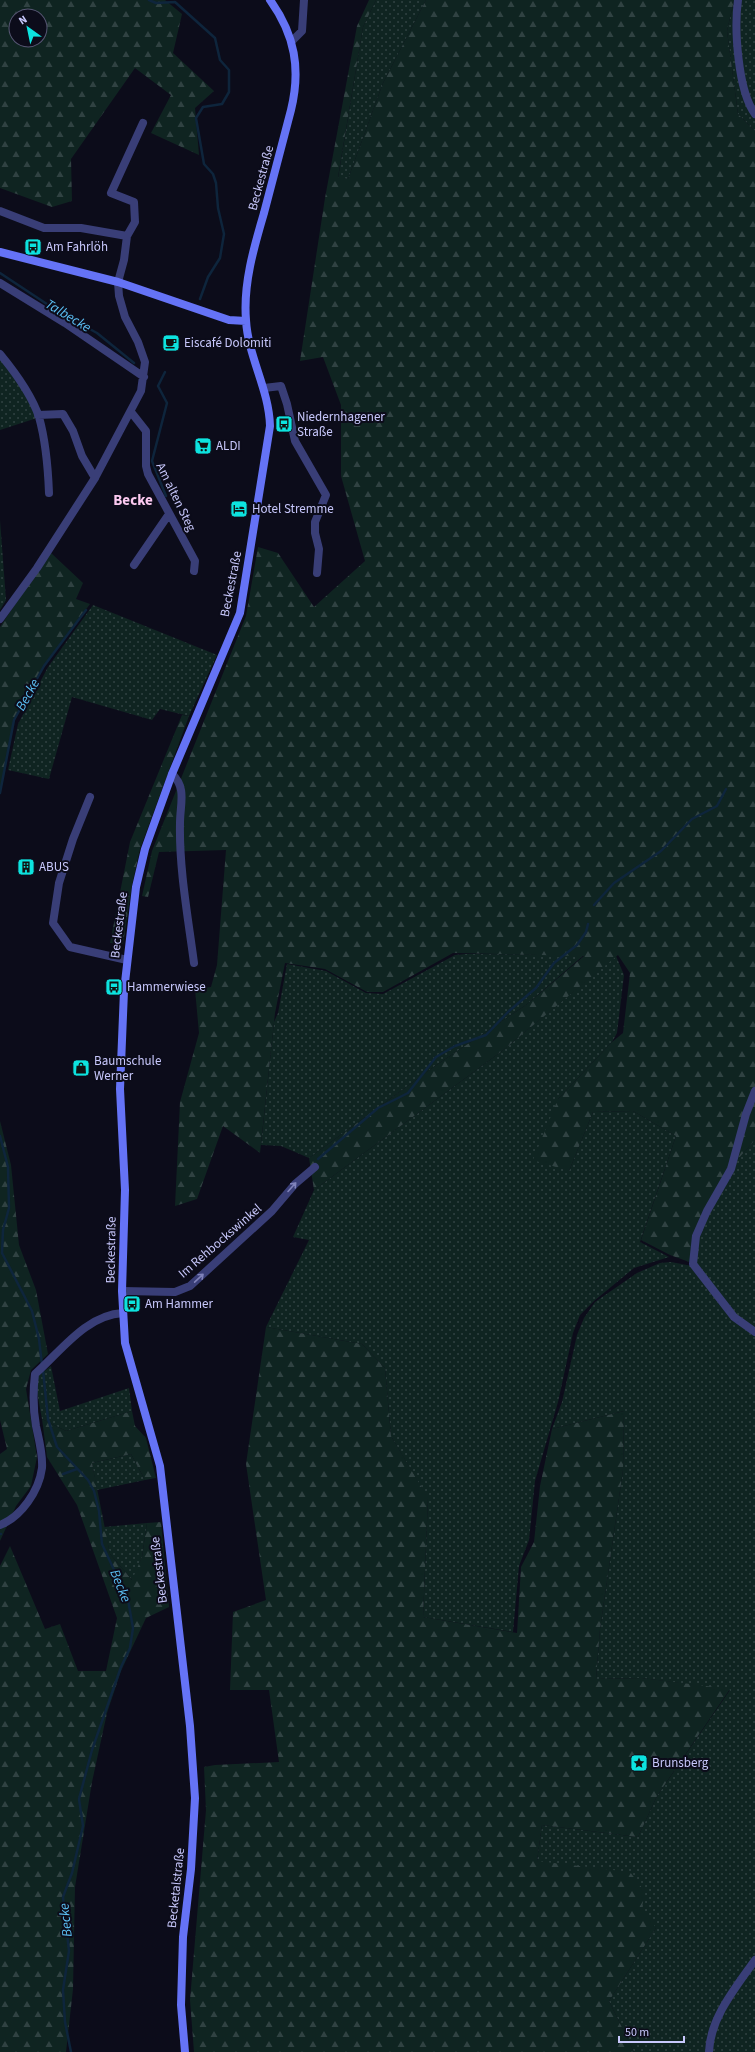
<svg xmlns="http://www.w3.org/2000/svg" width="755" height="2052" viewBox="0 0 755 2052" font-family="'Source Sans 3',sans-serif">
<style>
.grass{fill:url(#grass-dots)}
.forest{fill:url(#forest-firs);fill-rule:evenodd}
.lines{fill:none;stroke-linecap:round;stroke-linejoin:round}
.stream{stroke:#0e253c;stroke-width:2.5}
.minor{stroke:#393e77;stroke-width:8}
.secondary{stroke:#6573f6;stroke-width:8}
.oneway{stroke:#8083ba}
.labels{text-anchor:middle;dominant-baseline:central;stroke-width:4;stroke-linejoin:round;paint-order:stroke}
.street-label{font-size:13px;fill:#c8c8fc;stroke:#0c0c1a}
.poi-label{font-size:13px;fill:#c8c8fc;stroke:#0c0c1a;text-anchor:start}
.water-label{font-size:14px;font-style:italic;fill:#5cc1f6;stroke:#0c0c1a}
.quarter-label{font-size:15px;font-weight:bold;fill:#fccaf0;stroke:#0c0c1a}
</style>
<defs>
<pattern id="grass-dots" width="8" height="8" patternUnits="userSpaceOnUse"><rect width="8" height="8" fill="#0f2421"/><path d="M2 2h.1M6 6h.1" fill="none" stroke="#304242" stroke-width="1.8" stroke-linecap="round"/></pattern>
<pattern id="forest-firs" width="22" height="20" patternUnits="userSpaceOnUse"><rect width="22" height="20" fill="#0f2421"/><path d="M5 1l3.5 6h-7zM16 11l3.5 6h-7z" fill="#304242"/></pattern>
</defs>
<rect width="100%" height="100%" fill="#0c0c1a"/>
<!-- grass -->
<path class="grass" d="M376,0H426L383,83L348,179L338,178L363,27Z
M734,0H755V131L738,114L727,31Z
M0,357L17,378L37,418L0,430Z
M0,520L6,600L0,610Z
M93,605L217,655L189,716L160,709L152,720L72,697L49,779L8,770L18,724L48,667Z
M466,954L584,955L526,1005L435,1066L309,1158L281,1146L261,1145L274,1022L278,1013L287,964L326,971L366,993L383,994L455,955Z
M616,956L624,975L617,1033L612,1042L558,1099L569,1171L593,1112L633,1111L676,1136L640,1242L669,1257L634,1268L594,1301L580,1315L573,1333L558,1402L535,1481L529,1540L519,1566L513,1632L423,1617L428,1499L391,1436L385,1368L362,1344L266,1327L309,1240L293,1237L314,1190L502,1051Z
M755,1140V1328L737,1315L696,1263L698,1236L734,1163Z
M671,1262L692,1266L755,1335V1959L732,1991L708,2052H634L609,2001L656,1928L537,1861L542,1825L638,1837L657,1796L730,1690L642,1678L596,1679L600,1629L623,1470L624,1411L552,1429L562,1402L577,1335L584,1318L595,1302L637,1273L660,1263Z
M51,1366L60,1411L129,1388L132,1411L66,1431L42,1419L37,1392L38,1376Z
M131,1454L145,1480L97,1490L92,1463Z
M147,1523L142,1557L133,1581L110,1554L104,1527Z
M755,1963V2052H711L716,2025Z"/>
<!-- forest -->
<path class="forest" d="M0,0H165L182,14L173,53L214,91L195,108L199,155L151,133L171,95L135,68L71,159L72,201L52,207L0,188ZM16,16H40V40H16Z
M369,0H376L363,27L338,177L348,179L383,83L426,0H734L727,31L738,114L755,131V1140L729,1169L707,1207L692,1263L670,1255L641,1240L676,1136L633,1111L593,1112L569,1171L533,1160L558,1099L612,1042L623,1033L630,973L618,955L502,1051L314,1190L309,1158L435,1066L526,1005L584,956L453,953L383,992H367L325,969L285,963L275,1013L260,1153L223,1126L197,1199L175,1206L180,1102L199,1033L195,989L211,987L217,965L226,850L159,852L148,897L142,896L152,851L246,616L258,547L278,553L314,607L365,561L341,476V405L323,357L300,361L325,198L357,26Z
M50,552L83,583L76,599L90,604L44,666L13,723L0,795V627Z
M182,715L189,716L140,849L132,885L123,944L110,943L130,842Z
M0,1121L11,1165L19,1245L36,1290L48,1354L31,1370L26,1389L37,1457L31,1486L16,1506L0,1541V1454L7,1449L0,1420Z
M266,1327L362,1344L385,1368L391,1436L428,1498L423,1617L517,1633L521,1567L534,1542L540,1486L552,1429L624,1411L623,1470L600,1629L596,1679L642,1678L730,1689L657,1796L638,1837L542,1825L537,1861L630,1872L645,1892L642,1907L656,1928L609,2001L634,2052H194L190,2000L206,1810L204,1767L215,1765L279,1762L269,1690H230L233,1612L266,1600L246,1464Z
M132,1411L135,1426L146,1438L156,1478L145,1480L131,1454L92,1463L110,1554L132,1580L142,1557L147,1523L161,1522L169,1607L146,1618L121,1671L107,1713L92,1782L75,1887L73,1989L66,2052H0V1566L10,1546L45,1629L60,1624L78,1671H106L117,1618L77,1505L47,1457L42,1419L66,1431Z"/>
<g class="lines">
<!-- stream -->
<path class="stream" d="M149,0L156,3L175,2L215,38L220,60L229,70V92L222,104L203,107L196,118L204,164L213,174L216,183L218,208L224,234L220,258L208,277L200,299
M0,273L62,314L97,333L134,363
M165,372L158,386L167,403L152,461L166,496
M0,793L14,720L44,666L86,610
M594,905L614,883L661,851L692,819L717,806L726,789
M0,1136L8,1167L9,1208L3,1230L2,1253L32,1311L39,1339L42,1365
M318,1159L378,1108L408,1093L436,1057L455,1046L486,1035L509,1011L536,988L554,963L577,945L586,932L588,924
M43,1370L48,1419L57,1447L88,1480L94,1491L99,1511L102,1544L128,1600L133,1628L130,1648L121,1667L92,1750L79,1799L83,1826L72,1873L63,1897L69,1951L63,1990L65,2022L71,2052
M63,1474L77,1469
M0,1534H1"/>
<!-- minor -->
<path class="minor" d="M738,0C734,29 738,91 755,114
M292,41L302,31L304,0
M0,211L44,228H81L127,236
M0,283L65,323L144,377
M0,354C14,371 32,396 39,417C46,442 48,467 49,493
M264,388L281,386L287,404L295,441L326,495L315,522V533L319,549L317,573
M131,412L146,431V466L148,474L195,561L194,571
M38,415L63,414L73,431L82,456L95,478
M134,565L169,514
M0,619L37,568L95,478L141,391L145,362L138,342L125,317L119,296L118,282L124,260L127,236L135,222L134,202L111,193L143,123
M172,774C187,788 180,804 180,823C179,869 188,917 194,963
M90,797L73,839L59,883L53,923L70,947L127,960
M755,1091L746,1114L731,1169L707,1211L696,1236L693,1264L734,1317L755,1332
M122,1291L175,1292L190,1286L272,1211L295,1184L315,1167
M0,1525C21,1517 39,1491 42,1468C43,1454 39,1440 36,1426C33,1409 33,1391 35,1374C61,1351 86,1315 123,1313
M709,2052C710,2018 736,1987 755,1960"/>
<!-- secondary -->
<path class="secondary" d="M0,252L118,282L229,320L246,321
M185,2052L181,2005L183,1937L191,1869L195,1798L190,1726L160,1466L125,1343L122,1291L125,1190L120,1089L124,991L136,887L145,849L172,774L240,613L270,426C269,389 248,357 246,320C243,284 254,247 264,213C273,179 282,145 291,110C301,69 295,35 270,0"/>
</g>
<!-- one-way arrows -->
<defs><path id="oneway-shaft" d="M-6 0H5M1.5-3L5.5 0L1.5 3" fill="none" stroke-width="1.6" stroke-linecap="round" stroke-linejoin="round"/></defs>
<g class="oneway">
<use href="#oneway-shaft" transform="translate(292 1187) rotate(-48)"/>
<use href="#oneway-shaft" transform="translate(199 1278) rotate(-43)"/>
</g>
<!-- icons -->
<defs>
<g id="bus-square" transform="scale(0.9)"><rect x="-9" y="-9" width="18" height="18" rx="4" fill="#0de3df" stroke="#0c0c1a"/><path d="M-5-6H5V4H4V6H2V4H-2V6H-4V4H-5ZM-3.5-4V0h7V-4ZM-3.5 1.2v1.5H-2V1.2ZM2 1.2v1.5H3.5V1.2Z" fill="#111"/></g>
<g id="cafe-square" transform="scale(0.9)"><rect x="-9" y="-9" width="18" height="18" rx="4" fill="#0de3df" stroke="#0c0c1a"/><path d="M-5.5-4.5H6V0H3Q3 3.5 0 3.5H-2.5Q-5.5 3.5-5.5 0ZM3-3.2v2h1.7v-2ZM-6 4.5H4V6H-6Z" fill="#111"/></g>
<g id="supermarket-square" transform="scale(0.9)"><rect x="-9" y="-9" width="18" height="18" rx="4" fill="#0de3df" stroke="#0c0c1a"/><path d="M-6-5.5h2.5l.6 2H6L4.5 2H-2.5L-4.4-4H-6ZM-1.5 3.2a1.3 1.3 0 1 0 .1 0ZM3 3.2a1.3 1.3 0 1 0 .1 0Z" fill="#111"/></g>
<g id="hotel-square" transform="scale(0.9)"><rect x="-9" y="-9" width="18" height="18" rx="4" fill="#0de3df" stroke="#0c0c1a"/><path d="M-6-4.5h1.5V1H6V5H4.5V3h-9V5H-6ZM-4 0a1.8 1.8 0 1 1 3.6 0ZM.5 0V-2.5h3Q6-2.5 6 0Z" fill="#111"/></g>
<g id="building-square" transform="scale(0.9)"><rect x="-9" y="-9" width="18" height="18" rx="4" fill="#0de3df" stroke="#0c0c1a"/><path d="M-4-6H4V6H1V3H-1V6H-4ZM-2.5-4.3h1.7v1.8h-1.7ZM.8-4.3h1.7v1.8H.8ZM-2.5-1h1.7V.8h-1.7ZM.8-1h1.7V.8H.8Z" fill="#111"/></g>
<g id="shop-square" transform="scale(0.9)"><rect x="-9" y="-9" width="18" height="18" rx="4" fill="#0de3df" stroke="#0c0c1a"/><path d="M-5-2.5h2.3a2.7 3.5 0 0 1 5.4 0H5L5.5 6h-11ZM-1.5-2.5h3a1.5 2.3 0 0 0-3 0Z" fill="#111"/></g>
<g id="sight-square" transform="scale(0.9)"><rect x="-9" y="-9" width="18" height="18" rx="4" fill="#0de3df" stroke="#0c0c1a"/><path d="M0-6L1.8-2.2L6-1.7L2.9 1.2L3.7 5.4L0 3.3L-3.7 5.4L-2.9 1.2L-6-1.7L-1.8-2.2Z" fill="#111"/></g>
</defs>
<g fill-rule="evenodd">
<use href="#bus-square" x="33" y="247"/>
<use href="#cafe-square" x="171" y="343"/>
<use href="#bus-square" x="284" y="424"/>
<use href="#supermarket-square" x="203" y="446"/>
<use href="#hotel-square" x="239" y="509"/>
<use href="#building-square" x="26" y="867"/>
<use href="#bus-square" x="114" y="987"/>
<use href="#shop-square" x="81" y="1068"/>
<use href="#bus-square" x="132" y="1304"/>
<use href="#sight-square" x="639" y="1763"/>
</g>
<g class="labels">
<!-- street labels -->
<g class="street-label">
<text transform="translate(261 178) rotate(-75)">Beckestraße</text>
<text transform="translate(176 497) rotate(64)">Am alten Steg</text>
<text transform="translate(231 584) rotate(-79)">Beckestraße</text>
<text transform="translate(119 925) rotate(-83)">Beckestraße</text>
<text transform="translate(220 1241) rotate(-41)">Im Rehbockswinkel</text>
<text transform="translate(111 1250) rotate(-89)">Beckestraße</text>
<text transform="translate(159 1570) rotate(-97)">Beckestraße</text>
<text transform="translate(176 1888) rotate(-84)">Becketalstraße</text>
</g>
<!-- poi labels -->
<g class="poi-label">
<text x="46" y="247">Am Fahrlöh</text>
<text x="184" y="343">Eiscafé Dolomiti</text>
<text x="297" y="417">Niedernhagener<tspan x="297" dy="15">Straße</tspan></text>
<text x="216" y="446">ALDI</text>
<text x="252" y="509">Hotel Stremme</text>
<text x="39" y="867">ABUS</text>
<text x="127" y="987">Hammerwiese</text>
<text x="94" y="1061">Baumschule<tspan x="94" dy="15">Werner</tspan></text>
<text x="145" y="1304">Am Hammer</text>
<text x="652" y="1763">Brunsberg</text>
</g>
<!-- water labels -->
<g class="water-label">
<text transform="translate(68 316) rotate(31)">Talbecke</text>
<text transform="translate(28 695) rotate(-61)">Becke</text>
<text transform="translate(120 1586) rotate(68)">Becke</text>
<text transform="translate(66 1920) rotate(-96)">Becke</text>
</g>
<!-- quarter labels -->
<g class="quarter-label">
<text x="133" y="500">Becke</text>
</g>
</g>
<!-- north arrow -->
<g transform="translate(28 28) rotate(327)"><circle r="19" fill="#0c0c1a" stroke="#575774"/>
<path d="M0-3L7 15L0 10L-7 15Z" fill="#0de3df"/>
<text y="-6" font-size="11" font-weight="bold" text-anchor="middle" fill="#c8c8fc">N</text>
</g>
<!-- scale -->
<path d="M619 2036v6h65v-6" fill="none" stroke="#c8c8fc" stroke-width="2"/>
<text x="625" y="2036" font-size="12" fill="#c8c8fc" stroke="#0c0c1a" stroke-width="3" paint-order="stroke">50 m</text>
</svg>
